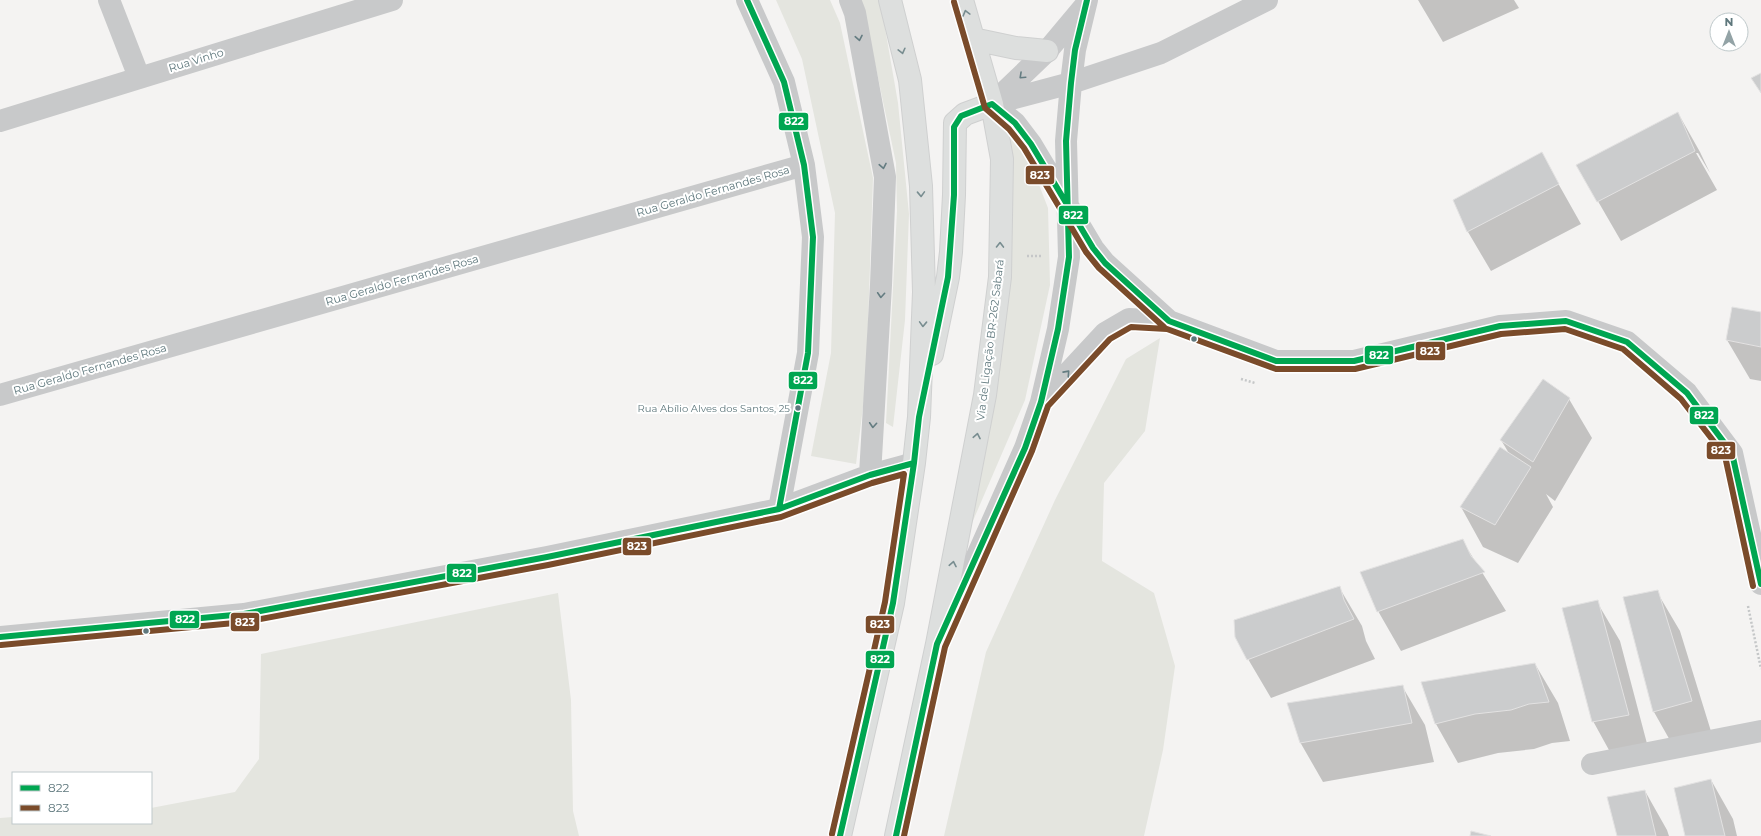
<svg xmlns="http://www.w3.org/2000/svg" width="1761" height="836" viewBox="0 0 1761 836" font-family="Montserrat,sans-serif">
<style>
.green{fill:#e4e5df}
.shadow{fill:#0003}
.building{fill:#cbcccd;stroke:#e3e2e2}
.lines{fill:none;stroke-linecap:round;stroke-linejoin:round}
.highway-casing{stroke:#cfd0d0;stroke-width:24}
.path{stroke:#c5c7c8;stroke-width:2.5;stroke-dasharray:2 2;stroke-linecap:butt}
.minor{stroke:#c8c9ca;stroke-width:22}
.highway{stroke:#dddfde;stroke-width:22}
.bus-1-casing{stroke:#fff;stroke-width:9}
.bus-2-casing{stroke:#fff;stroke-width:9}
.bus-1{stroke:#00a651;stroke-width:6}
.bus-2{stroke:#7a4b2a;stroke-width:6}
.oneway{stroke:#788d90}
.oneway2{stroke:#647c81}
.bus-dot{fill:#5f787d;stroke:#fff;stroke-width:1.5}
.labels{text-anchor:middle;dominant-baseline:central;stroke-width:4;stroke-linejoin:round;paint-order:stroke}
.bus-label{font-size:10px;fill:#5f787d;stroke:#fff;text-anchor:end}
.street-label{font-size:11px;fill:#5f787d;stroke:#fff}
.line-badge{stroke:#fff;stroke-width:1.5}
.badge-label{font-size:11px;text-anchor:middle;font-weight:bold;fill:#fff}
</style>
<rect width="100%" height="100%" fill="#f4f3f2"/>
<!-- green -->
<path class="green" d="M776,0H830L840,23L873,178L866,382L856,464L811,456L831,353L835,213L802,59Z
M860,0H879L881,5L898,103L909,214L905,320L893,427L886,423L897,211L896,163L865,16Z
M1007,137L1024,146L1048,208L1050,285L1025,400L966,537Z
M1160,338L1145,431L1104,483L1102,561L1154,593L1175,666L1163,750L1144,836H944L986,652L1055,500L1126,359Z
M558,593L571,700L573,811L579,836H0V818L13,817V823H151V808L235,792L259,759L261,654Z"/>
<!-- shadow -->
<path class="shadow" d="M1418,0H1514L1519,8L1443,42Z
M1678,113L1700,152L1710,173L1698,153H1696L1717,190L1621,241L1577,165Z
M1541,153L1581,224L1491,271L1468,232L1455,200Z
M1761,313V381L1750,379L1727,340Z
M1569,399L1592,438L1555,501L1546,494L1553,507L1518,563L1483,547L1461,507L1500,449L1510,455L1501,440Z
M1462,540L1506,611L1401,651L1378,611Z
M1339,587L1362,626L1366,641L1375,659L1271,698L1248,659Z
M1657,592L1680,631L1714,741L1676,751L1654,712Z
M1597,602L1620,641L1650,755L1615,761L1593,721Z
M1535,664L1558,703L1570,741L1552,743L1534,749L1498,753L1458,763L1436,724L1422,683Z
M1402,686L1425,725L1434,762L1323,782L1300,742Z
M1711,780L1733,819L1737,836H1686Z
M1645,791L1667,830L1669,836H1618Z"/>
<!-- building -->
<path class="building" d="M1761,73V93L1751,78Z
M1678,112L1695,151L1597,202L1576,165Z
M1542,152L1559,184L1467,232L1453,200Z
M1732,307L1761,312V347L1726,340Z
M1543,379L1570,398L1533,462L1500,440Z
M1500,447L1531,467L1495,525L1460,507Z
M1463,539L1471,556L1485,572L1377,612L1360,572Z
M1340,586L1344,600L1354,619L1247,660L1235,637L1234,620Z
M1658,590L1692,701L1653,712L1623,597Z
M1598,600L1629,715L1592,722L1562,608Z
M1535,663L1549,702L1529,704L1511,710L1475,714L1435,724L1421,682Z
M1403,685L1412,723L1300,743L1287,703Z
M1711,779L1725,836H1685L1674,788Z
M1645,790L1656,836H1617L1607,797Z
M1471,831L1491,836H1470Z"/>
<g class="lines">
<!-- highway casing -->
<g class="highway-casing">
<path id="highway" d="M973,39L1016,48L1047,51
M932,354L948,277L951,252L954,195L955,123L965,114L992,104
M840,836L893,603L914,463L919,417L924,292L921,186L910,80L890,0
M896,836L937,644L985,395L1000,277L1002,159L992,104L962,0"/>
</g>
<!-- path -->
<path class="path" d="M1027,256H1042
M1241,379L1255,383
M1748,606L1761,669"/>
<!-- minor -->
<path class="minor" d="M109,0L139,77
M747,0L784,82L804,165L813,237L808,353L779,509
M850,0L855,13L885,177L881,285L870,475
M994,102L1047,51L1083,8
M992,104L1071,83L1161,53L1267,0
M992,104L1015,123L1031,144L1093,248L1105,263L1169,321
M0,121L392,0
M0,395L804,165
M1041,402L1105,333L1129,319L1169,321L1276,361H1354L1500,326L1566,321L1627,342L1687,393L1732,453L1761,584
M945,628L1025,448L1041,402L1058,329L1069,257L1066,141L1071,83L1075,50L1087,0
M0,637L244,614L547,557L779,509L870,475L914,463
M1592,764L1761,731"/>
<!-- highway -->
<use href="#highway" class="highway"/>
<!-- bus-1 casing -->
<g class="bus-1-casing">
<path id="bus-1" d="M747,0L784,82L804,165L813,237L808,353L779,509
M0,637L244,614L547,557L779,509L870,475L914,463
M840,836L893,603L914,463L919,417L948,277L954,195V127L961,116L992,104L1015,123L1031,144L1093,248L1105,263L1169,321L1276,361H1354L1500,326L1566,321L1627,342L1687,393L1732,453L1761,584
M896,836L937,644L1025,448L1041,402L1058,329L1069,257L1066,141L1071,83L1075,50L1087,0"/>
</g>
<!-- bus-2 casing -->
<g class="bus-2-casing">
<path id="bus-2" d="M954,2L985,108L1009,129L1024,148L1086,252L1099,268L1164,327
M1,645L245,622L548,565L781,517L872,483L904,474L885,602L832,834
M904,836L945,647L1032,451L1048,406L1110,339L1131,327L1167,329L1276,369H1355L1501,334L1565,329L1623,349L1681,399L1725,456L1753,586"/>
</g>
<!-- bus-1 -->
<use href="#bus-1" class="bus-1"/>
<!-- bus-2 -->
<use href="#bus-2" class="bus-2"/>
</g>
<!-- one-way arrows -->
<defs><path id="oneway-chevron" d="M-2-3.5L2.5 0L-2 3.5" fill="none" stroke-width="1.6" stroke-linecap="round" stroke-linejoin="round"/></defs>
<g class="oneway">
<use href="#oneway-chevron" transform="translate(966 13) rotate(-105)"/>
<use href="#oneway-chevron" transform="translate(902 51) rotate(76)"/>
<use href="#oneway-chevron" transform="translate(921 194) rotate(88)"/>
<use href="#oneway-chevron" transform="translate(1000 245) rotate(-89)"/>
<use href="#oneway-chevron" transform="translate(923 324) rotate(92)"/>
<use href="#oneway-chevron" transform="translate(977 436) rotate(-79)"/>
<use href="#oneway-chevron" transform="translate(953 564) rotate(-79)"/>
</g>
<g class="oneway2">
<use href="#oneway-chevron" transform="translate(859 38) rotate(79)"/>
<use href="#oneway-chevron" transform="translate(1022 76) rotate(137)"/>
<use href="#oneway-chevron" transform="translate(883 166) rotate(79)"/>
<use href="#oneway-chevron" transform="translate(881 295) rotate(94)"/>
<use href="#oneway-chevron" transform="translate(1067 373) rotate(-48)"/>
<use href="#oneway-chevron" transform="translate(873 425) rotate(94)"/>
</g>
<!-- markers -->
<g class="bus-dot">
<circle cx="1194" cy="339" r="3.5"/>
<circle cx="798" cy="408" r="3.5"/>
<circle cx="146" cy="631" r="3.5"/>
</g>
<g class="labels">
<!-- bus labels -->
<g class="bus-label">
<text x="790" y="408">Rua Abílio Alves dos Santos, 25</text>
</g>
<!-- street labels -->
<g class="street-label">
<text transform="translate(196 60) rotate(-17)">Rua Vinho</text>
<text transform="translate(713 191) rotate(-16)">Rua Geraldo Fernandes Rosa</text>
<text transform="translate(402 280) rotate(-16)">Rua Geraldo Fernandes Rosa</text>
<text transform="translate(990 340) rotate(-83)">Via de Ligação BR-262 Sabará</text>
<text transform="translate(90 369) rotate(-16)">Rua Geraldo Fernandes Rosa</text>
</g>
</g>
<g class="line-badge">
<rect x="778" y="112" width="31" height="19" rx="4" fill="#00a651"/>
<rect x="1025" y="165" width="30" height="20" rx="4" fill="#7a4b2a"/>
<rect x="1058" y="205" width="31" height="20" rx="4" fill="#00a651"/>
<rect x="1415" y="341" width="31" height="20" rx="4" fill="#7a4b2a"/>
<rect x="1364" y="345" width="30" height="20" rx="4" fill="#00a651"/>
<rect x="788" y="371" width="30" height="19" rx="4" fill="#00a651"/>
<rect x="1689" y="406" width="30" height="19" rx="4" fill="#00a651"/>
<rect x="1706" y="441" width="30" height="19" rx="4" fill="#7a4b2a"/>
<rect x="622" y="537" width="30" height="19" rx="4" fill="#7a4b2a"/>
<rect x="446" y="563" width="31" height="20" rx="4" fill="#00a651"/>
<rect x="169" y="610" width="31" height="19" rx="4" fill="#00a651"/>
<rect x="230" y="612" width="30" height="20" rx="4" fill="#7a4b2a"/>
<rect x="865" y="615" width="30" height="19" rx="4" fill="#7a4b2a"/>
<rect x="865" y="650" width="30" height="19" rx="4" fill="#00a651"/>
</g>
<g class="badge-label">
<text x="794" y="125">822</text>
<text x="1040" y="179">823</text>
<text x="1073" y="219">822</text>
<text x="1430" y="355">823</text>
<text x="1379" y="359">822</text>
<text x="803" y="384">822</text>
<text x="1704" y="419">822</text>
<text x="1721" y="454">823</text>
<text x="637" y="550">823</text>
<text x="462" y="577">822</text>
<text x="185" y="623">822</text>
<text x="245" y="626">823</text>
<text x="880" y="628">823</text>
<text x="880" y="663">822</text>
</g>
<!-- legend -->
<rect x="12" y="772" width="140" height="52" fill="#ffffff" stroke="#bfc9cb"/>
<rect x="20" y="785" width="20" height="6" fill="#00a651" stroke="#bfc9cb"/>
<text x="48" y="792" font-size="12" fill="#5f787d">822</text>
<rect x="20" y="805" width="20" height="6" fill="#7a4b2a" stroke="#bfc9cb"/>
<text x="48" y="812" font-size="12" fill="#5f787d">823</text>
<!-- north arrow -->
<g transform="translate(1729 32)"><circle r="19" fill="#ffffff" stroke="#bfc9cb"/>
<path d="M0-3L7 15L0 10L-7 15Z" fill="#93a3a6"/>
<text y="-6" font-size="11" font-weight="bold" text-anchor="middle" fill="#5f787d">N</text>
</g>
</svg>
